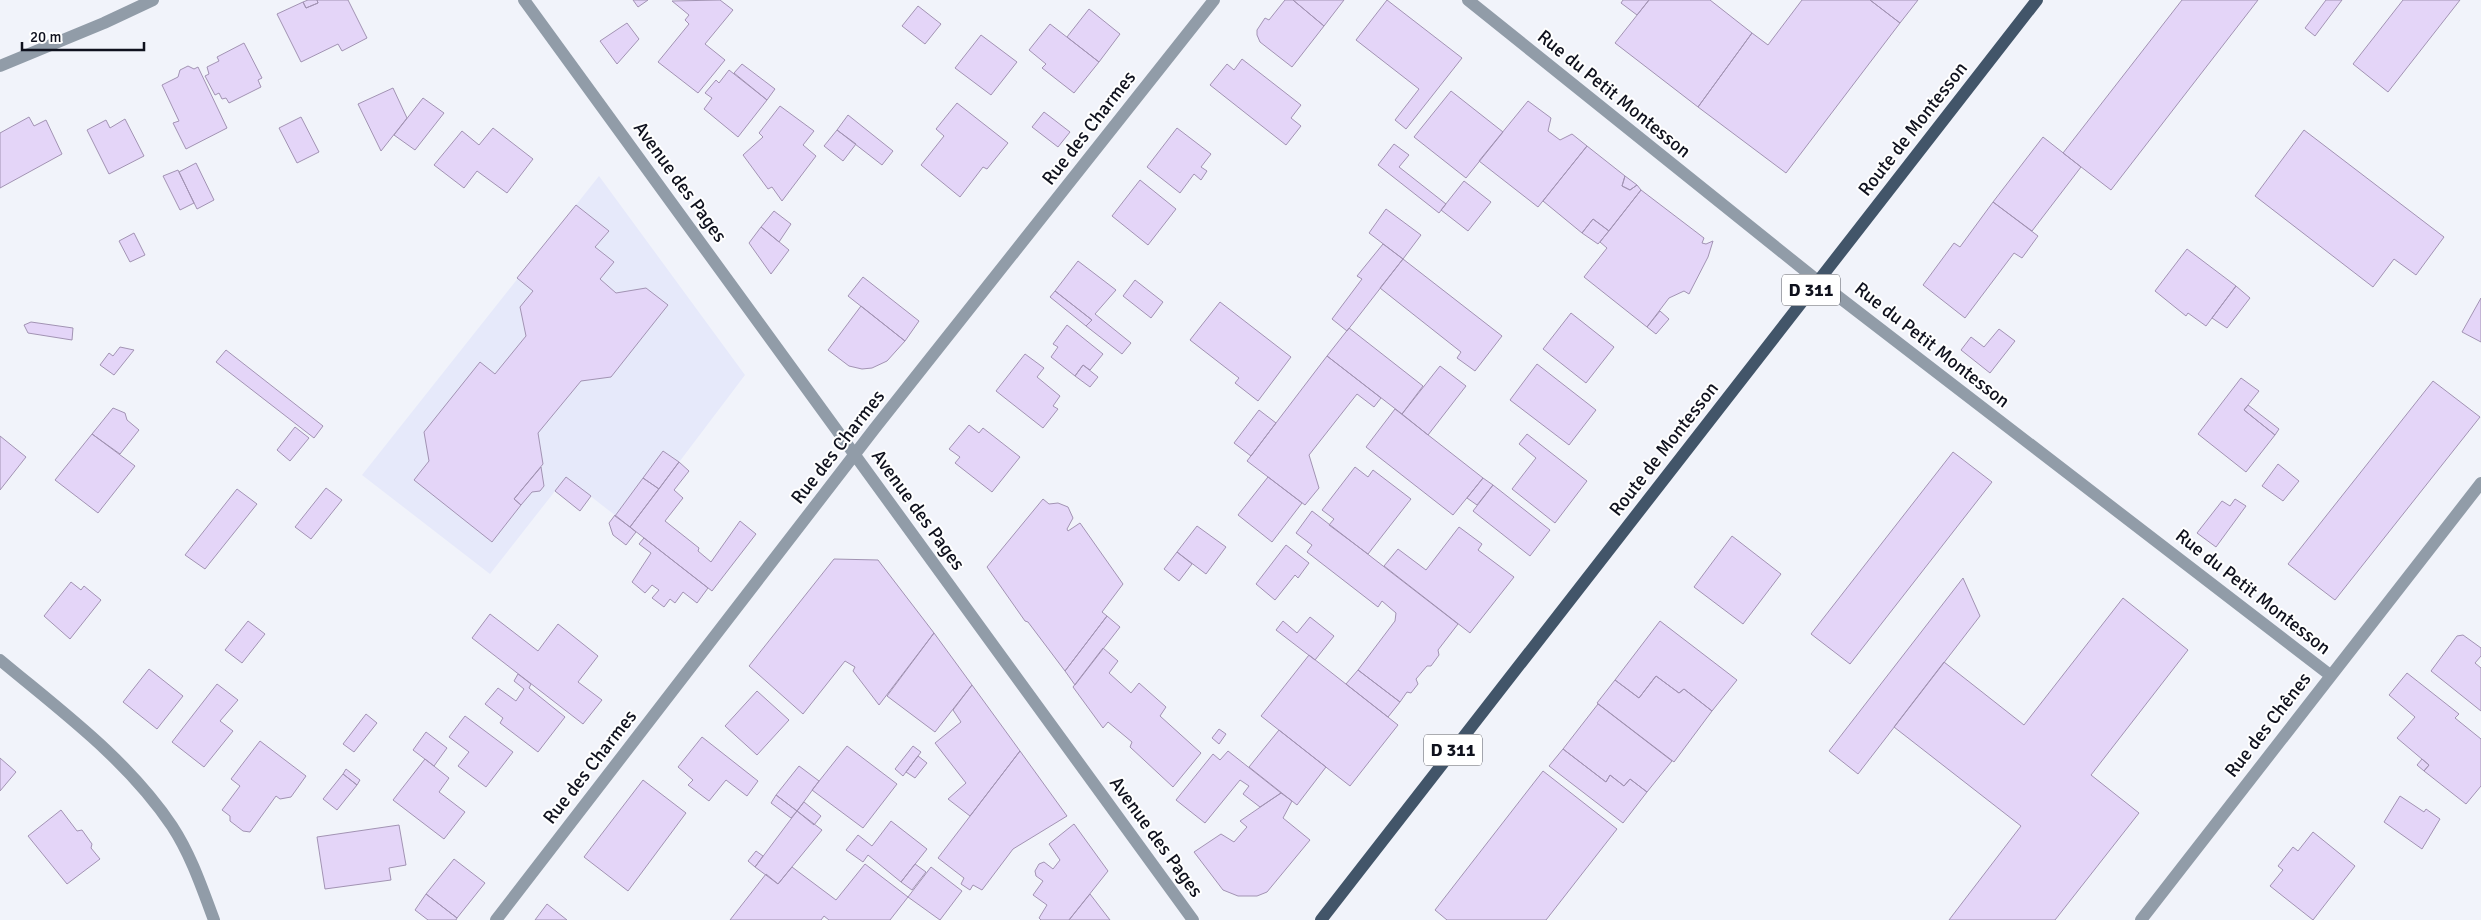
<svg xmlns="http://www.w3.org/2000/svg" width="2481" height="920" viewBox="0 0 2481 920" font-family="Signika,sans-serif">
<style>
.built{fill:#e6e9fa}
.building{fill:#e4d5f8;stroke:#a293b3}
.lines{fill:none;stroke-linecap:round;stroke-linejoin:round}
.minor{stroke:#919ca8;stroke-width:12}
.major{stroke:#425569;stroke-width:12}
.labels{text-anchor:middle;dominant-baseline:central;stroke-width:4;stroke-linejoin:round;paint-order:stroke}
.shield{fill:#fff;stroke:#575861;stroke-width:1}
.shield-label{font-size:18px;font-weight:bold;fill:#0f111d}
.street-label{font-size:19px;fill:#0f111d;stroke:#fff}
</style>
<rect width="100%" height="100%" fill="#f1f3fa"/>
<!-- built -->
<path class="built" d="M599,176L745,375L630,527L566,477L490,574L362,475Z"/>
<!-- building -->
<path class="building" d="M308,0H317L318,3L306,8L303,2Z
M317,0H348L367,38L342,51L338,44L301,62L277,14L303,2L306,8L318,3Z
M633,0H648L638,7Z
M720,0L733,10L705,44L725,60L698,93L658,62L689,24L685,20L689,15L672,1Z
M1285,0H1293L1324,26L1292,67L1260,42L1257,35V30L1265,18L1269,20Z
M1293,0H1344L1324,26Z
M1387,0L1462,58L1406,129L1395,120L1419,89L1356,40Z
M1623,0H1649L1637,15L1621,3Z
M1649,0H1710L1752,33L1698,107L1615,43Z
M1802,0H1870L1900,23L1786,173L1698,107L1752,33L1768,45Z
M1870,0H1918L1900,23Z
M2182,0H2258L2111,190L2063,153Z
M2326,0H2342L2315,36L2305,28Z
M2403,0H2460L2388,92L2353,64Z
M918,6L941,24L925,44L902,26Z
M1089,9L1120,34L1099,62L1067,37Z
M627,23L639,39L617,64L600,41Z
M1050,24L1099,62L1074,93L1042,68L1046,64L1029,50Z
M981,35L1017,62L991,95L955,68Z
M244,43L262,78L258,80L261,87L229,103L226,98L222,99L219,93L215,95L205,76L209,74L207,67L219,61L217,57Z
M1242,59L1301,105L1291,118L1301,126L1286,145L1210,85L1227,64L1234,70Z
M742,64L775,89L767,100L734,73Z
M188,66L194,69L198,67L227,128L186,149L173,123L179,121L162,85L178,77L180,70Z
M729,70L767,100L738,137L704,109L712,98L705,93L716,80L719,83Z
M393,88L407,118L381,151L358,104Z
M1451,91L1503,132L1466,178L1414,137Z
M423,98L444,113L415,150L394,135Z
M1528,101L1551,118L1548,131L1560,140L1572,134L1587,146L1538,207L1479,161Z
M957,103L1008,143L987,169L983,167L960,197L921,165L944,136L936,129Z
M780,106L814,131L803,145L816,156L782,201L772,187L768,189L743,155L763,137L759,133Z
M1044,112L1070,132L1058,147L1032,127Z
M848,115L893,151L882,165L837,130Z
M29,117L34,126L46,120L62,154L0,188V133Z
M301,117L319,152L297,163L279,128Z
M125,119L144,156L109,174L87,130L106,120L110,128Z
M493,128L533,159L507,193L477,171L464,188L434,165L462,131L479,145Z
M1177,128L1211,154L1201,167L1207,171L1201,180L1194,174L1180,193L1147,167Z
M837,130L856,144L843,161L824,146Z
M2304,130L2444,237L2416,275L2394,259L2373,287L2255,196Z
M2043,137L2081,167L2032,231L1993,202Z
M1394,144L1409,155L1399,167L1446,204L1439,213L1378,165Z
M1587,146L1625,176L1622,186L1630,190L1637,185L1641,190L1609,231L1593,219L1582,233L1543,201Z
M196,163L214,200L197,209L179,172Z
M178,170L194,203L180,210L163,176Z
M1625,176L1637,185L1630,190L1622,186Z
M1140,180L1176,209L1148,245L1112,216Z
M1464,181L1491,202L1468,231L1441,210Z
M1641,190L1704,238L1702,243L1706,244L1713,241L1708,257L1689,294L1684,291L1669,298L1647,327L1584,277L1607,248L1600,242Z
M1993,202L2038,236L2022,258L2014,253L1965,318L1923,285L1954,243L1960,247Z
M576,205L609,231L595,247L614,262L600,279L616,293L646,288L668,305L611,377L581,381L538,433L543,464L514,499L521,505L492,542L414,480L429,461L424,432L480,362L495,374L526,336L520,307L533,291L517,278Z
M1386,209L1421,235L1403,259L1369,233Z
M774,211L791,224L779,242L761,227Z
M1593,219L1609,231L1598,244L1582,233Z
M761,227L789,250L771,274L749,243Z
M134,233L145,255L130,262L119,241Z
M1383,244L1403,259L1347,331L1332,319L1362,279L1357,276Z
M2187,249L2236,286L2206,326L2188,313L2186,316L2155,291Z
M1403,259L1502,336L1475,371L1457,358L1461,352L1380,288Z
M1078,261L1116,290L1095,314L1131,343L1122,354L1086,326L1092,320L1055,291Z
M863,277L919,321L905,341L848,296Z
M1135,280L1163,302L1151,318L1123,296Z
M2236,286L2250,298L2227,328L2212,318Z
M1055,291L1092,320L1086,326L1050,297Z
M2481,298V342L2462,332Z
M1220,302L1291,357L1258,401L1235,383L1239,378L1190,340Z
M861,306L905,341L887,361L872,368L862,369L849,366L828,350Z
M1660,311L1669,319L1656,334L1647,327Z
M1571,313L1614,347L1586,383L1543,349Z
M31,322L73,328L72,340L28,333L24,325Z
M1067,325L1103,354L1090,370L1083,365L1075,376L1051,357L1058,347L1053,344Z
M1349,328L1423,386L1402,414L1327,356Z
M1999,329L2015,341L1990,373L1961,350L1971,337L1984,347Z
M120,347L134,350L114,375L100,365L109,353L113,356Z
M226,350L323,426L314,438L216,362Z
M1025,354L1044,368L1037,377L1060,396L1053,406L1058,409L1043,428L996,391Z
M1327,356L1381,398L1374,407L1357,394L1309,455L1319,488L1305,505L1247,461Z
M1537,364L1596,410L1569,445L1510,400Z
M1083,365L1098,377L1090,387L1075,376Z
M1440,366L1466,386L1428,435L1402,414Z
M2241,378L2259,391L2244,410L2275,435L2246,472L2198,434Z
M2433,381L2480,417L2335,600L2288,564Z
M2248,405L2279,429L2275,435L2244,410Z
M113,408L125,413L127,420L139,430L120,454L92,434Z
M1395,409L1483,478L1453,515L1366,447Z
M1259,410L1276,423L1251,456L1234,443Z
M969,425L979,433L983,428L1020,457L992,492L955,463L960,457L949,449Z
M295,427L309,438L290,461L277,450Z
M92,434L135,466L98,513L55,480Z
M1527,434L1587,481L1555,523L1512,489L1536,458L1519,444Z
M0,436L26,457L0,490Z
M663,451L679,462L659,489L643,478Z
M1953,452L1992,482L1850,664L1811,634Z
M679,462L689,471L674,490L683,498L665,521L699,548L698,551L711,562L740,521L756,534L712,591L630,527Z
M2278,464L2299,481L2283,501L2262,486Z
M541,467L544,486L540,491L532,492L521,505L514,499Z
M1355,467L1368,477L1373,470L1411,499L1368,554L1329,525L1334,519L1322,510Z
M566,477L591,496L580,511L555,491Z
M1268,477L1302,503L1272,542L1238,515Z
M643,478L659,489L630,527L615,516Z
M1483,478L1493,485L1477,505L1467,498Z
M1493,485L1550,530L1530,556L1473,511Z
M326,488L342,500L311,539L295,527Z
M237,489L257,504L205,569L185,555Z
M1043,499L1049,504L1058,503L1068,507L1073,518L1067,529L1068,531L1080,523L1123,584L1102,612L1107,616L1065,671L1028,622L1025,621L987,567Z
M2235,499L2246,506L2216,547L2197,533L2222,501L2230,506Z
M1312,511L1458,624L1438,650L1439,655L1431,666H1427L1416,679L1418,684L1411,693L1407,692L1400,702L1358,670L1395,621L1396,613L1382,601L1378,607L1307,552L1312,545L1296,533Z
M615,515L636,532L626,545L613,535L609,523Z
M1197,526L1226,547L1206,574L1177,552Z
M1459,527L1482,544L1478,550L1514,577L1470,633L1384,566L1398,549L1426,570Z
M1732,536L1781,574L1743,624L1694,587Z
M644,538L708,588L697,603L683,592L675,603L670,599L664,607L652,598L659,590L652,585L645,593L632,582L651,553L639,544Z
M1286,545L1309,563L1298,578L1295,575L1275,600L1256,584Z
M1177,552L1192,564L1179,581L1164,569Z
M834,559L878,560L934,633L879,705L853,671L855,667L845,661L803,714L749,666Z
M1963,578L1980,616L1858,774L1829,751Z
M71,582L81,590L84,586L101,600L70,639L44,616Z
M2123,598L2188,650L2091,775L2139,813L2055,920H1949L2021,826L1894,727L1944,662L2024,725Z
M490,614L538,651L558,624L598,656L578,682L602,700L583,724L472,638Z
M1107,616L1120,627L1075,685L1065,671Z
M1310,617L1334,636L1315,660L1276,630L1283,621L1297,633Z
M248,621L265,634L242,663L225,650Z
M1660,621L1737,680L1712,711L1684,689L1679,693L1656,676L1639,698L1615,680Z
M934,633L972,685L935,732L887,696Z
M2463,635L2481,648V656L2475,663L2481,668V711L2431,671L2457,636Z
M1103,648L1118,661L1109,673L1131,693L1139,683L1166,707L1160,716L1201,753L1173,787L1130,747L1132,742L1108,722L1103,728L1073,687Z
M1309,655L1398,725L1350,786L1261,716Z
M149,669L183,696L157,729L123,702Z
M1358,670L1400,702L1388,717L1346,684Z
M2407,673L2459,714L2455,718L2481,739V786L2466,804L2424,771L2429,765L2397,738L2415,717L2389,695Z
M518,674L531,684L529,688L565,717L538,752L500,723L503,718L485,704L498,688L516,701L524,689L514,681Z
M1656,676L1679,693L1684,689L1712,711L1674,762L1597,703L1615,680L1639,698Z
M217,684L238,700L220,721L233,731L204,767L172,742Z
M972,685L1020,751L970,816L948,799L966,783L935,743L961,722L953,710Z
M757,691L789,720L757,755L725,726Z
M1598,704L1672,761L1647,792L1630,779L1624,786L1610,775L1606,782L1563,749Z
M366,714L377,723L354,752L343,744Z
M465,716L513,752L486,787L458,766L469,752L449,737Z
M1219,729L1226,734L1219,744L1212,738Z
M1279,730L1326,767L1297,805L1249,767Z
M426,732L447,748L434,766L413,750Z
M702,737L758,781L747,796L726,780L709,801L688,785L693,780L678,767Z
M260,741L306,776L291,797L280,799L276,796L250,832L243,831L230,821V816L222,810L240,786L231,779Z
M847,746L897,784L863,828L812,790Z
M913,746L921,752L903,776L895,769Z
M1563,749L1606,782L1610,775L1624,786L1630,779L1647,792L1623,823L1549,766Z
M1020,751L1067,816L1013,849L982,890L973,885L970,890L961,884L964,878L938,858Z
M1228,751L1281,793L1260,807L1243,794L1249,786L1240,780L1205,823L1176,800L1213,754L1220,760Z
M918,756L927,763L915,778L906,772Z
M0,758L16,772L0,791Z
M425,759L449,778L439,792L465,812L444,839L393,800Z
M2422,759L2429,765L2424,771L2417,765Z
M799,766L819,781L797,811L776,795Z
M346,769L360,780L357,785L343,774Z
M1543,771L1617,829L1546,920H1447L1435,910Z
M343,774L357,785L337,810L323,799Z
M643,780L686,813L628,891L584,857Z
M1281,793L1292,801L1283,818L1310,840L1267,892L1257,896H1238L1223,890L1194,852L1221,834L1234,842L1247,827L1240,821Z
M776,795L797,811L791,818L771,803Z
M2400,796L2424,812L2426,809L2440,819L2422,849L2384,822Z
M804,802L821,816L814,825L797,811Z
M61,810L77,831L82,830L92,844L91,848L100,859L67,884L28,836Z
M797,811L822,830L778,884L755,867Z
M891,821L927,849L901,882L868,855L863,862L846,850L858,835L872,846Z
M1074,824L1108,871L1069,920H1041L1039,918L1047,905L1033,895L1043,881L1036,876L1035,871L1039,864L1044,862L1053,869L1060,860L1049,844Z
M399,825L406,865L389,868L391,880L325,889L317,837Z
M2313,832L2355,866L2313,920L2270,886L2283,870L2278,866L2293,847L2298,851Z
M756,851L763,856L755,867L748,861Z
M454,859L485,883L457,918L426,894Z
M865,864L908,897L890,920H829L824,916L821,920H730L766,874L778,884L792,867L836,900Z
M915,864L926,872L912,890L901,882Z
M931,867L962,891L940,920L908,897Z
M426,894L457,918L456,920H428L415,910Z
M1090,894L1110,920H1069Z
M547,904L567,920H535Z"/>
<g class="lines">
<!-- minor -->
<path class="minor" d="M524,0L1193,920
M1468,0L1818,281L2330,675
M0,66L104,23L153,0
M0,660C61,711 127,759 172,826C191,855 202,888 214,920
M496,920L875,428L1214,0
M2141,920L2481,483"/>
<!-- major -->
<path class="major" d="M1321,920L2037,0"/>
</g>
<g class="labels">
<!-- shield labels -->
<g class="shield">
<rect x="1782" y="274.5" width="58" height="31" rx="4"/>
<rect x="1424" y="734.5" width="58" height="31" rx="4"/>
</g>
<g class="shield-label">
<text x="1811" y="290">D 311</text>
<text x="1453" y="750">D 311</text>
</g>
<!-- street labels -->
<g class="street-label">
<text transform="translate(1614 94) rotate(39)">Rue du Petit Montesson</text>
<text transform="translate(1089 128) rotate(-52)">Rue des Charmes</text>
<text transform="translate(1913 129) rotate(-52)">Route de Montesson</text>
<text transform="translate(680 182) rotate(54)">Avenue des Pages</text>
<text transform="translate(1932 345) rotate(38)">Rue du Petit Montesson</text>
<text transform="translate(838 447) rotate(-52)">Rue des Charmes</text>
<text transform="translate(1664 449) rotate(-52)">Route de Montesson</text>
<text transform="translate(918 510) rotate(54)">Avenue des Pages</text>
<text transform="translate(2253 592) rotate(38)">Rue du Petit Montesson</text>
<text transform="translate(2268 725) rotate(-52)">Rue des Chênes</text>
<text transform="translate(590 767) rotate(-52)">Rue des Charmes</text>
<text transform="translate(1156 837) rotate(54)">Avenue des Pages</text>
</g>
</g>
<!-- scale -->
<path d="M22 42v8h122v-8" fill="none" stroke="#0f111d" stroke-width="2.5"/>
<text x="30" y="42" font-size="15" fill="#0f111d" stroke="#ffffff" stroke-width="4" paint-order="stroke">20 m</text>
</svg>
